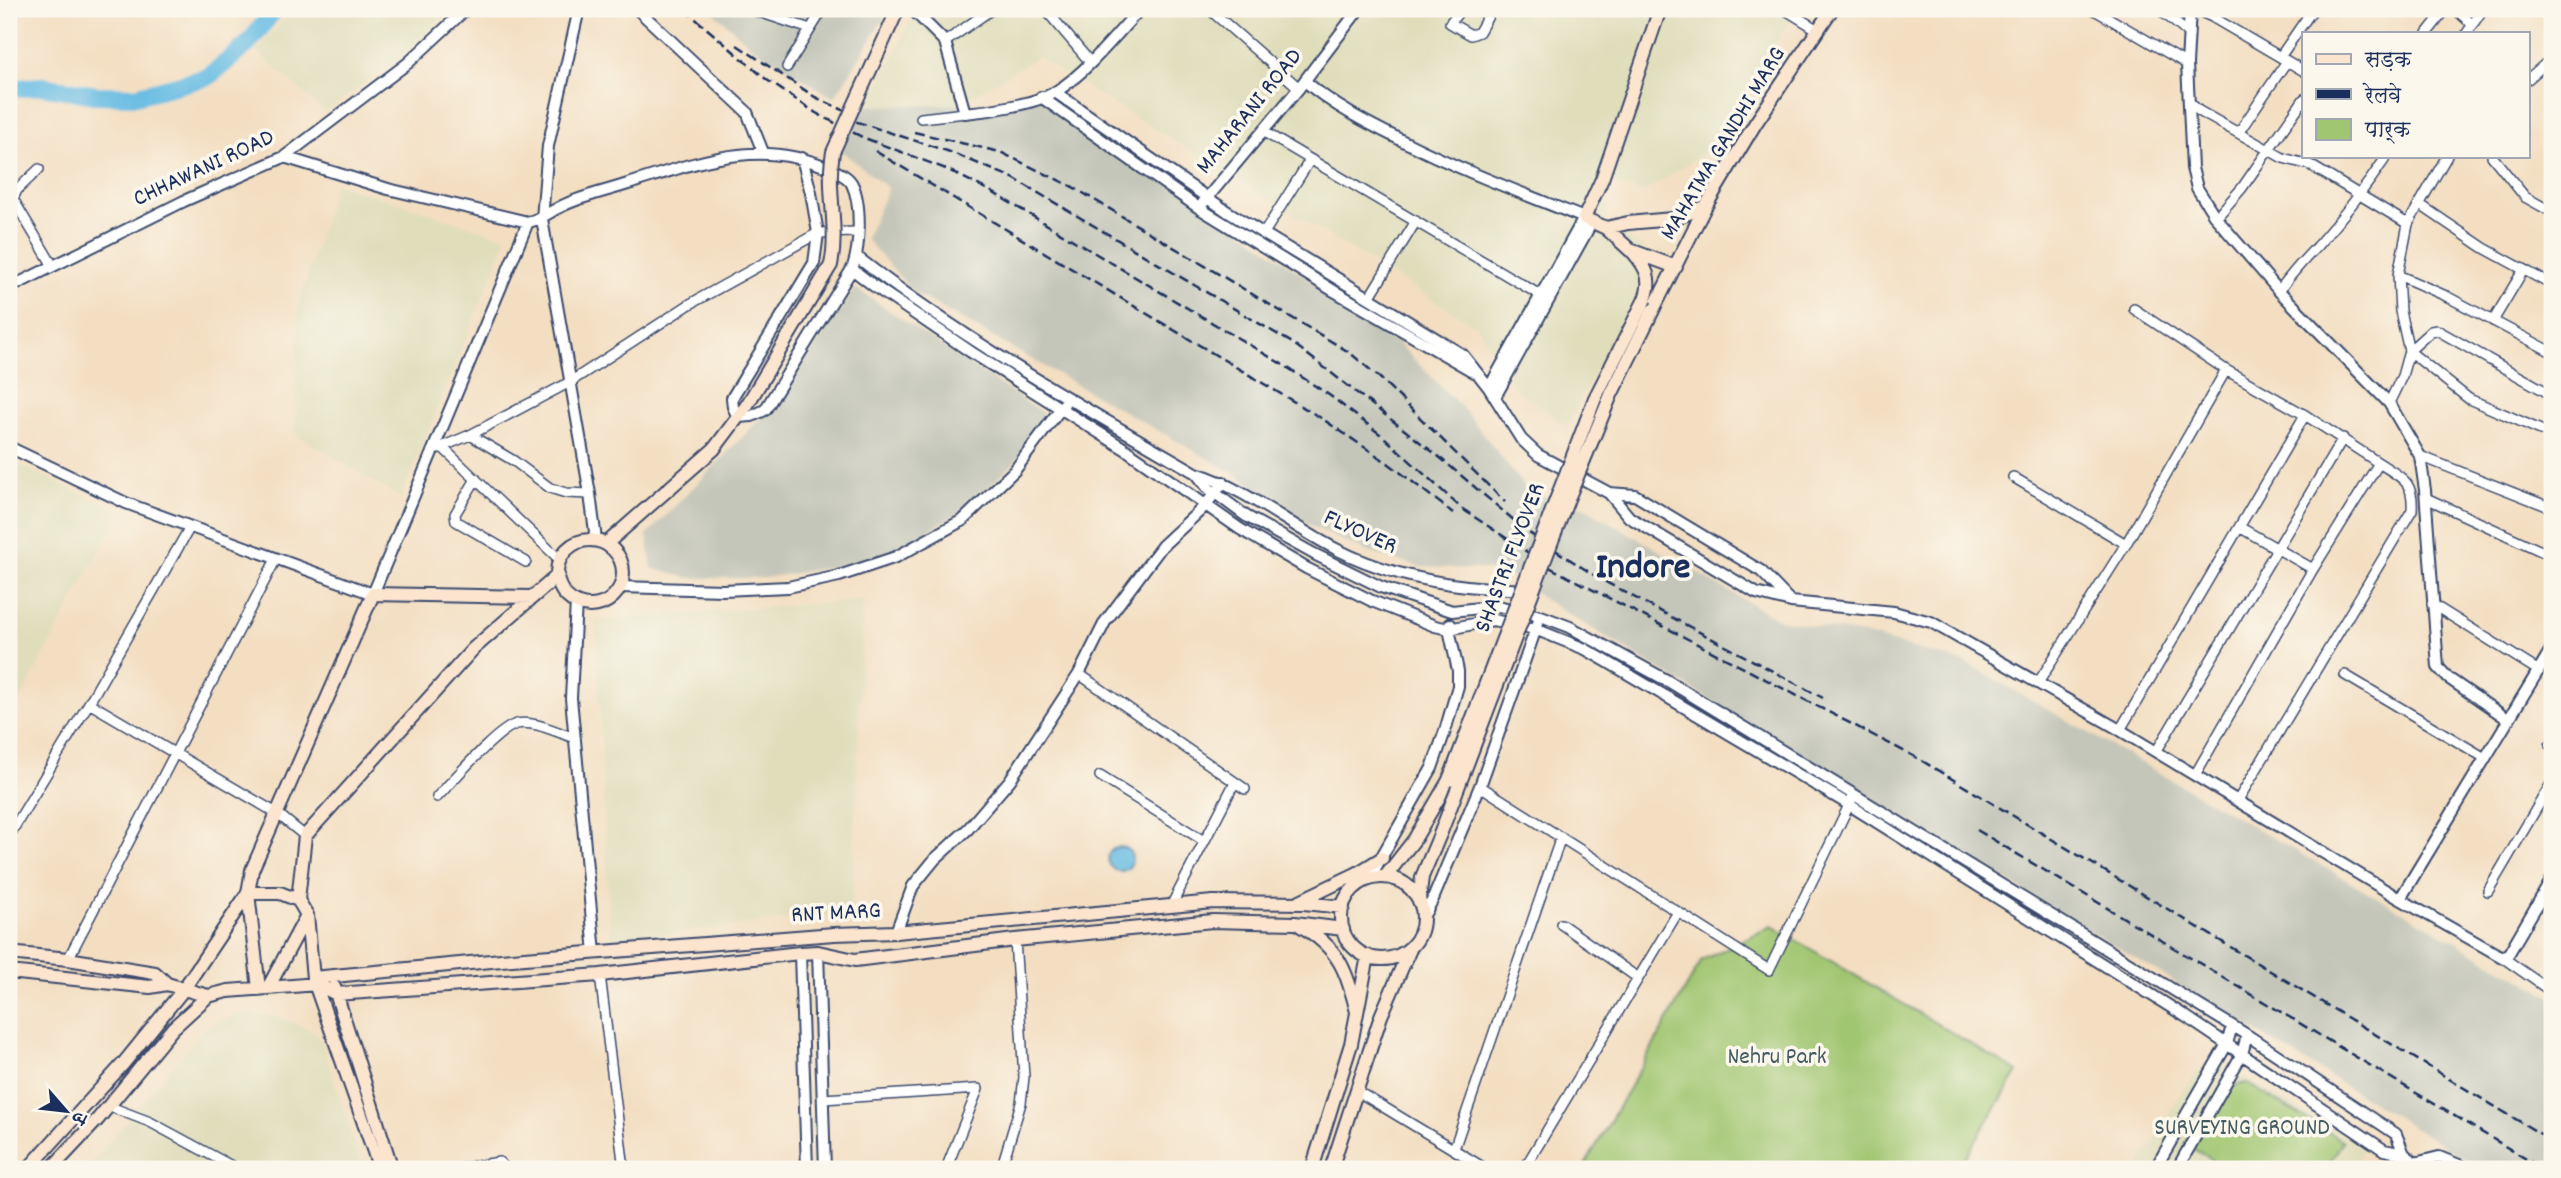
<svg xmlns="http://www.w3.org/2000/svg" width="2561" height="1178" viewBox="0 0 2561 1178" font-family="Dekko,'Playpen Sans Deva',sans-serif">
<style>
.built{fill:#e0ddbb}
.industrial{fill:#c4c6b9}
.green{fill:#a1c671;stroke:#5e7a68;stroke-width:2}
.water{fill:#67bce3;stroke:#4176a0;stroke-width:2}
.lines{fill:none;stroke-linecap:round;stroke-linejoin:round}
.river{stroke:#67bce3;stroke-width:18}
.minor-casing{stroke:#3b496d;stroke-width:12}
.tertiary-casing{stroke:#3b496d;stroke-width:14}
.secondary-casing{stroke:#3b496d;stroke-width:16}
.minor{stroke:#fff;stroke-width:9}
.tertiary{stroke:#fff;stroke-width:10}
.secondary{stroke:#fce5cf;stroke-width:12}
.rail{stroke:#1b2f5e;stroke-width:2.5;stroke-dasharray:10 5;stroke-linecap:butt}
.secondary-bridge-casing{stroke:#3b496d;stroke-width:16;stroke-linecap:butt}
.secondary-bridge{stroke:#fce5cf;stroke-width:12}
.labels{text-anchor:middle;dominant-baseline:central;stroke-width:7;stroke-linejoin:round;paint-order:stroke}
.street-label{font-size:24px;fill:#1b2f5e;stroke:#fbf7ec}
.park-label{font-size:24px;fill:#435c64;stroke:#fbf7ec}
.town-label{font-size:38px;font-weight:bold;fill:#1b2f5e;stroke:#fbf7ec}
</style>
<rect width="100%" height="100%" fill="#fbf7ec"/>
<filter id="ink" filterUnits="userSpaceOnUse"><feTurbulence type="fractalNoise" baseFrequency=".0143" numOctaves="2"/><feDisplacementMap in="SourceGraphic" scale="14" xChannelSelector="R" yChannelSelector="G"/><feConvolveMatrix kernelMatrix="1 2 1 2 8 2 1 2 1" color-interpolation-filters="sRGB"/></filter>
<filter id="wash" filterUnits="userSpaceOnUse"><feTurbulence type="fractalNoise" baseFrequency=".00686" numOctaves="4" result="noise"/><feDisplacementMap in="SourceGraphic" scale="28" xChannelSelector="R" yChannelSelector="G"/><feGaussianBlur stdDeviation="1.57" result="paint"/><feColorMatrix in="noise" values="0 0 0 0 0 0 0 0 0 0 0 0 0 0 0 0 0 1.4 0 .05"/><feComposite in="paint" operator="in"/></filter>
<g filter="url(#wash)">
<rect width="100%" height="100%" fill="#f3dec1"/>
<!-- built -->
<path class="built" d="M294,9H451L397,61L325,112L256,51Z
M917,9H1798L1705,152L1643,193L1611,182L1605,224L1643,247L1649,260L1630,305L1567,426L1514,387L1478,327L1037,57L950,109H866Z
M335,183L507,238L401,498L296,434L298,308Z
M9,460L120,512L12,715L9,712Z
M863,600L852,912L610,940L596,621Z
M244,1013L278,1017L307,1028L322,1041L362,1169H86L207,1026Z
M2225,1066L2364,1147L2355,1169H2137L2181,1093L2198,1071Z"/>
<!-- industrial -->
<path class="industrial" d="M710,9H890L834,98L754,48Z
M1031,91L1083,117L1397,342L1465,411L1529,493L1582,506L1779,620L1867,635L1966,663L2552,997V1169H2484L2474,1164L1545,600L1502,570L1421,567L1365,551L1313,527L1237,475L913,292L866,239L888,188L840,150L863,106L996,104Z
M855,288L1050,418L1012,465L966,508L895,552L839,566L764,578H688L652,568L647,535L763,416L788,385Z"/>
<!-- green -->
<path class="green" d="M1772,926L2018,1072L1958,1169H1583L1702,960Z
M2246,1083L2343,1141L2326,1169H2228L2185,1144L2223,1088Z"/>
<!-- water -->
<path class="water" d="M1108 859a12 12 0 1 1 24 0a12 12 0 1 1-24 0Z"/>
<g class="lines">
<!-- river -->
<path class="river" d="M9,89L42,86L96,95L135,96L208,77L248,44L275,9"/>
</g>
</g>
<g filter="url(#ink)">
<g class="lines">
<!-- minor casing -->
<g class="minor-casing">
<path id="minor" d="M750,9L810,29
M1045,9L1090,62
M1209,9L1299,88
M1461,9L1450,23L1471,35L1479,32L1492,9
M1477,9L1489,14
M1784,9L1818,30
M2093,9L2187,64
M2159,9L2189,34
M2194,9L2212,17L2304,71
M2455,9L2473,25
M2427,33L2446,9
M2467,33L2483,9
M945,42L992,9
M2280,57L2313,9
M787,67L823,9
M2528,79L2552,58
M2189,102L2199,111L2283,158L2310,165L2408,224
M921,118L965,113
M1264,132L1540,295
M2239,132L2287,61
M2492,156L2525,197L2552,212
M9,180L17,190L13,199L53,266
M17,190L39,169
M2419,204L2484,248L2552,285
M2216,218L2242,188L2304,99
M1264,233L1310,160
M2398,275L2446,296L2552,352
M2279,291C2291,274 2303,261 2317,246C2342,218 2366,187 2387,156
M1369,298L1416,221
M2134,309L2226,370L2305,415L2379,463L2313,569L2195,775
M2493,321L2524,269
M2552,395L2437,330L2431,331L2409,351L2469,399L2552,435
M2389,403L2402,376L2409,351L2400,311L2398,275L2408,224L2447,156
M470,435L514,461L550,488L566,493L590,494
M442,447L560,560
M432,451L470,435L570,382L690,304L818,233L857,232
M2420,456L2552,508
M2013,477L2126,544
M476,479L455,514L456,521L526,562
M2426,498L2552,556
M2241,528L2313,569
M2432,604L2539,671
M1079,674L1245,789
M2345,675L2485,758
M2038,683L2126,544L2226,370
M89,703L278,814L305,836
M2120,730L2305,415
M2550,745L2552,746
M2156,752L2343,438
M1100,776L1204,841
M1480,786L1769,970L1852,799
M437,797C453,781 498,728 517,724C534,720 558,733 575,738
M2238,800L2412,510C2414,481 2402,478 2379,463
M9,836L89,703L190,527
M2488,891L2552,782
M1171,906L1235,782
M1561,924L1638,978
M2502,957L2552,992
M68,959L276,559
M600,975L624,1169
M1357,1091L1486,1169
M823,1099L978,1089L946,1169
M108,1106L150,1122L237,1169
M1454,1149L1561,837
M459,1169L499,1162L506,1169
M1001,1169L1021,1103L1024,1077L1015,940
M1524,1169L1678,912"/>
</g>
<!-- tertiary casing -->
<g class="tertiary-casing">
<path id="tertiary" d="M579,9L548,146L542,219L590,494L596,540
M637,9L747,112L763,152
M912,9L945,42L965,113C989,111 1035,104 1055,92C1084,75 1117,34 1140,9
M2190,9L2187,64L2192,168L2197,188L2216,218L2279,291L2389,403L2420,456L2425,490L2438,667L2448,678L2509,720
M1305,81C1333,106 1367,123 1401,140C1460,170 1522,193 1584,218L1489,388
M1055,92L1228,212L1463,355L1489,388L1521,439L1538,455L1609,493L1635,495L1761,571L1791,602
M1041,97L1199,208L1334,291L1474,372
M284,157L388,189L528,222C542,219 549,212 562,206C582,196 607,191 628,184C699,162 758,137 831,169C839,173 848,176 852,184C862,204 860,249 852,269L765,410L752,416L738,417L733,407L732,398L814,263L818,233L811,193L802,158
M1203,203L1299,88L1359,9
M857,257C962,339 1081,406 1196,473L1207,487L1246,516L1314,554L1381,587L1452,611L1498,606L1541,616L1570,627L1668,681L2247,1035L2396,1134L2404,1154
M852,269L874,286L971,352L1125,449L1240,529L1306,568L1372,601L1435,626L1449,629L1493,620L1535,629L1585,649L1606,661L1848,804L2185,1016L2384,1150L2404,1154L2423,1169
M9,288L184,201L284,157L408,63L466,9
M1495,397L1592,222
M9,447L126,503L373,594L528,222
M1196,473C1247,489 1290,526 1338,550C1378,570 1422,581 1467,586C1484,588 1502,588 1520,590
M1609,493L1629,517L1756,593L1791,602L1894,612L1931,622L2120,730L2400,899L2502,957L2509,953L2552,879
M620,587L723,590L788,587L839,576L896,557L963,520L1015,470L1064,404
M576,602L571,698L595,953
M1369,879L1432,768L1445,731L1458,686V671L1449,629L1450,624
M2400,899L2552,648
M1423,917L1433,899L1480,786L1538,623
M896,932L913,886L935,859L968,829L1010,780L1079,674L1105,622L1162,546L1205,506L1223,482
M818,952L825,1169
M800,953L807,1169
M2415,1163L2439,1157L2469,1169
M2155,1169L2227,1044L2232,1026
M2177,1169L2242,1054L2247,1035"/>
</g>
<!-- secondary casing -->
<g class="secondary-casing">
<path id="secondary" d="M1660,9L1602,179L1584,218L1606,228L1630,250L1676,267
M1606,228L1628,223L1672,219L1705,207
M1633,252C1646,267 1653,279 1645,299
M1653,310L1705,207L1755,124L1832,9
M557 573a33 33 0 1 1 66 0a33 33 0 1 1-66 0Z
M606,544L714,449L747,405
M1385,877L1414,840L1449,780
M1341 918a41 41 0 1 1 82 0a41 41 0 1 1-82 0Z
M298,900L305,836L473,649L558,575
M1300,901L1356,874L1382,858
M1419,901L1422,877L1441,832
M307,915L313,978L380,1169
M1301,926C1339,948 1347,971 1357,1012
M9,953L68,959L155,973L167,984L208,996
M9,972L150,987L167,984
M313,978L512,959L834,934L896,932L1213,902L1304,903L1343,907
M334,987L392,1169
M268,988L317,984L336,994L600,975L800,953L818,952L855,960L1015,940L1213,921L1295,923L1343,929
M28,1169L123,1064L183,990L248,893L252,870L373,594L532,597
M51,1169L98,1119L173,1028L208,996L228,991L268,988L307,915L298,900L280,893H248L259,989
M1312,1169L1351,1044L1368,956
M1331,1169L1381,1016L1410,949"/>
</g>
<!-- minor -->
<use href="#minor" class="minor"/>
<!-- tertiary -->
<use href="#tertiary" class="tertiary"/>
<!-- secondary -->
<use href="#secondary" class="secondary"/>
<!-- rail -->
<path class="rail" d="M684,9L767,80L816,113L862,137L946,169L992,192L1285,366L1329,395L1384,437L1461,508L1551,568L1919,759L2552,1141
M737,45L815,97L854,115
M842,117L950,152L1013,178L1294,344L1438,456L1529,533L1600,579L1823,698
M914,132L1000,152L1073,187L1349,352L1380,378L1505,502
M875,151L1321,418L1388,463L1453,513
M1977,830L2543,1169"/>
<!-- secondary-bridge casing -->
<g class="secondary-bridge-casing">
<path id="secondary-bridge" d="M747,405L831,265C839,227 826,190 833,152L898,9
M1449,780L1595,398L1645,299
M1441,832L1568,499L1611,395L1653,310"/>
</g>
<!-- secondary-bridge -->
<use href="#secondary-bridge" class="secondary-bridge"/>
</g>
</g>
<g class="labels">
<!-- street labels -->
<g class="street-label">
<text transform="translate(1250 112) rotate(-51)">MAHARANI ROAD</text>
<text transform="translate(1724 144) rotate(-59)">MAHATMA GANDHI MARG</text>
<text transform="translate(204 169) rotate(-25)">CHHAWANI ROAD</text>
<text transform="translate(1360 533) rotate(24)">FLYOVER</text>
<text transform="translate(1511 558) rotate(-69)">SHASTRI FLYOVER</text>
<text transform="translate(836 914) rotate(-3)">RNT MARG</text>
</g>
<!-- park labels -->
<g class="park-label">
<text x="1777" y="1058">Nehru Park</text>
<text x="2242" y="1129">SURVEYING GROUND</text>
</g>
<!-- town labels -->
<g class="town-label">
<text x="1643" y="569">Indore</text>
</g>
</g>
<!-- margin -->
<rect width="2561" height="1178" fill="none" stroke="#fbf7ec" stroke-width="35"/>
<!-- legend -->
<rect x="2302" y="32" width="228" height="126" fill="#fbf7ec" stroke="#a1a7b3" stroke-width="2"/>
<rect x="2316" y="54" width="35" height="10" fill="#fce5cf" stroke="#a1a7b3" stroke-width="2"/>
<text x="2365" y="66" font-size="21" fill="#1b2f5e">सड़क</text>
<rect x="2316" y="89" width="35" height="10" fill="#1b2f5e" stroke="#a1a7b3" stroke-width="2"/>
<text x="2365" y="102" font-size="21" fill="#1b2f5e">रेलवे</text>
<rect x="2316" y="119" width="35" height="21" fill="#a1c671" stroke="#a1a7b3" stroke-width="2"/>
<text x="2365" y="136" font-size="21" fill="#1b2f5e">पार्क</text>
<!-- north arrow -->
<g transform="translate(66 1111) rotate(118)" stroke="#fbf7ec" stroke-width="5" paint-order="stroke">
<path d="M0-5L12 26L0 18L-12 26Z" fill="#1b2f5e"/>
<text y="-10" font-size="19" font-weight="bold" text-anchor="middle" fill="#1b2f5e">उ</text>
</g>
</svg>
